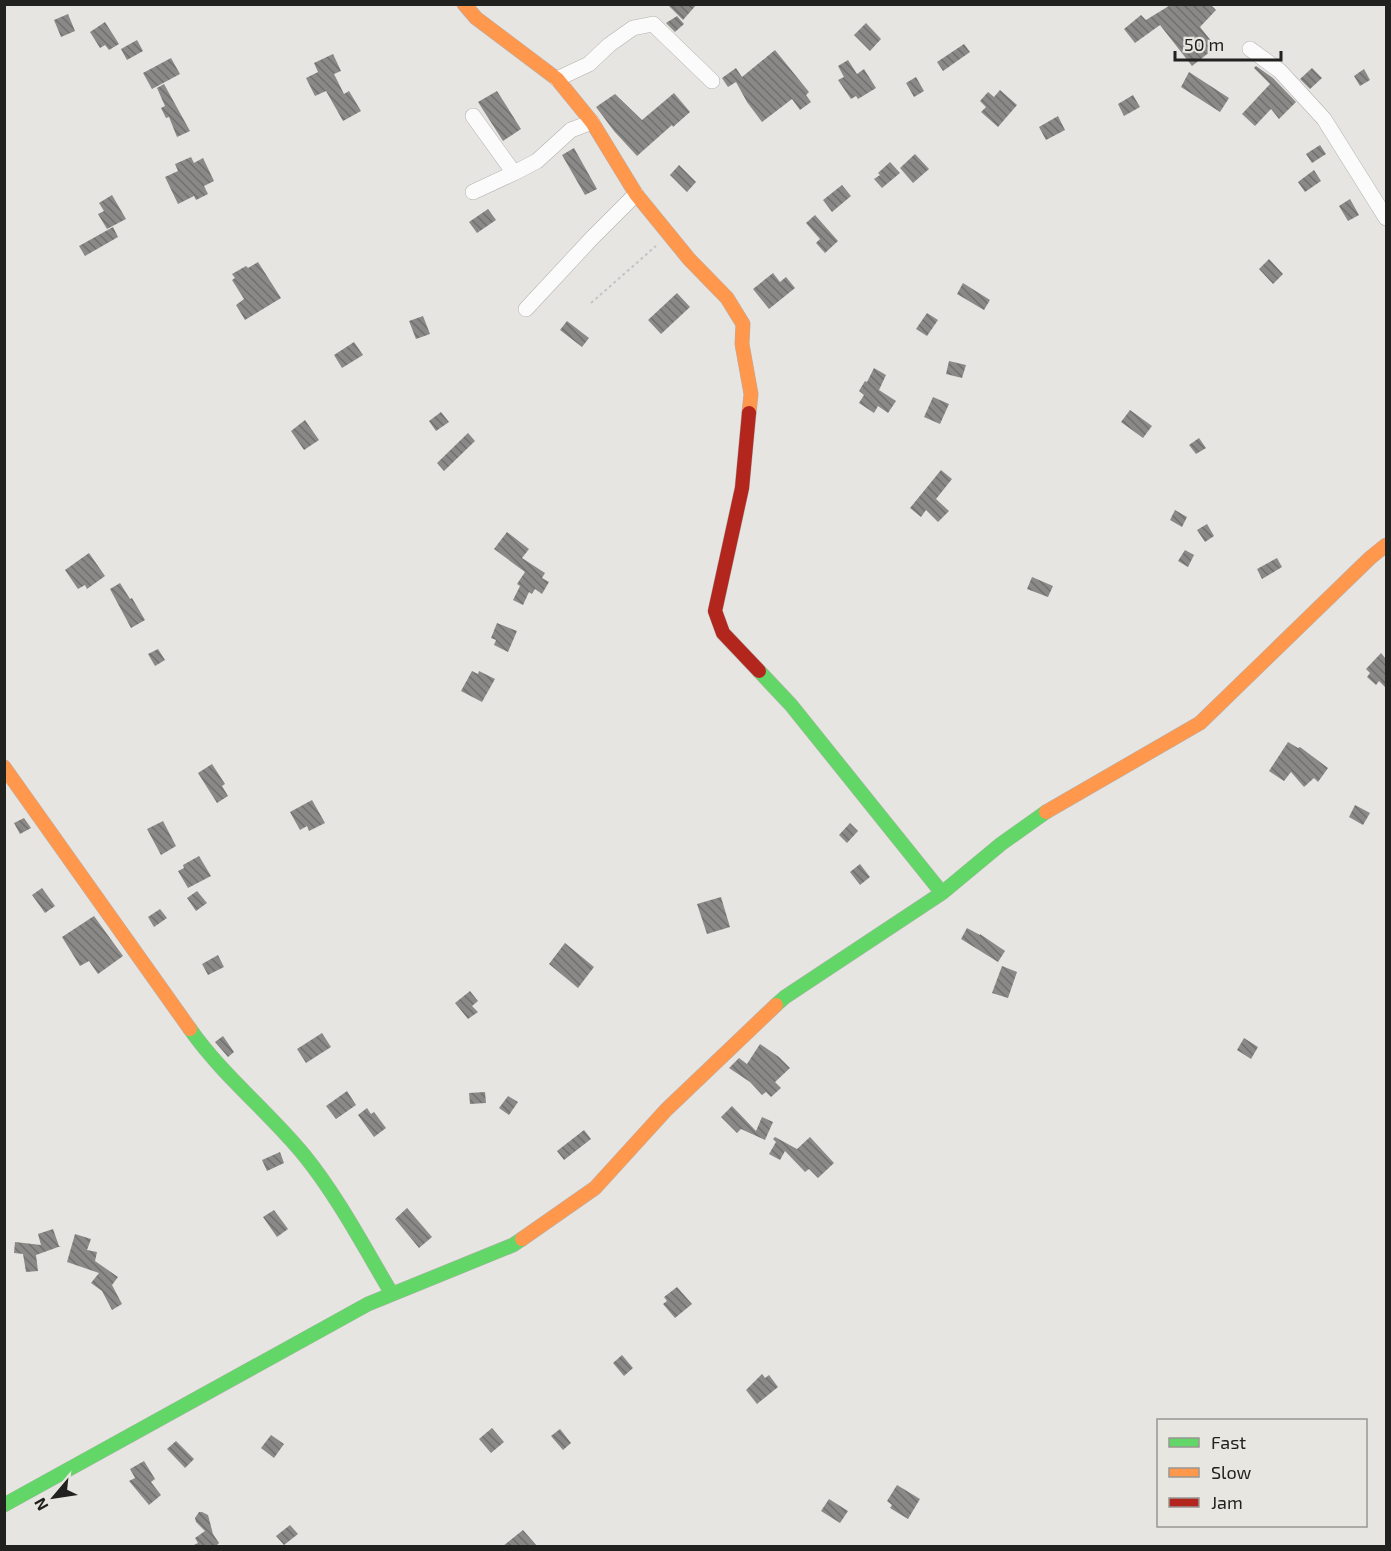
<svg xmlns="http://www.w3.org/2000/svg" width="1391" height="1551" viewBox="0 0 1391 1551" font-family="'Exo 2',sans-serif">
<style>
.building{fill:url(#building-back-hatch)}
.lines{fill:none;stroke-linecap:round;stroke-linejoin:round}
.street-casing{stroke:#b3b1af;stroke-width:16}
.fast-casing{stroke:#b3b1af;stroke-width:15}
.slow-casing{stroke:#b3b1af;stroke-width:15}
.jam-casing{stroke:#b3b1af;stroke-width:15}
.path{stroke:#c5c4c4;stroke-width:2;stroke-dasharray:3 3;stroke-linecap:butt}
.street{stroke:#fbfbfb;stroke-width:15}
.fast{stroke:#63d668;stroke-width:14}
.slow{stroke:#ff974d;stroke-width:14}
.jam{stroke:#b3261e;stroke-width:14}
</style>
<defs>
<pattern id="building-back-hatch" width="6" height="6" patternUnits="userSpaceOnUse" patternTransform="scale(1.5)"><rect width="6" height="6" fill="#8a8987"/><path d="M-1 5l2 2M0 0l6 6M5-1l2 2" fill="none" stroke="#70706e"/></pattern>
</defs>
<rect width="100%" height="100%" fill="#e7e5e2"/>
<!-- building -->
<path class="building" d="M667,4H697L683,20Z
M1172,4H1210L1216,10L1200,27L1216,47L1192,66L1160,25L1135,43L1124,29L1141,15L1146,20Z
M68,14L75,31L61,37L54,20Z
M677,16L684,24L675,32L666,23Z
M105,22L119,44L109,50L105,45L100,48L90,32Z
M866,23L881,39L870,51L854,35Z
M137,40L143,51L127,60L121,49Z
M964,44L970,52L943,71L937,62Z
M775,50L809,92L806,95L811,102L800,110L792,99L762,122L747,102L736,82L728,87L722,78L736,68L742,77Z
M333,54L341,71L334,74L344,94L349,91L361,111L343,121L326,91L315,96L306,78L318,72L314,63Z
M171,58L180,74L152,89L143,73Z
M848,60L857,74L864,69L876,88L858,99L856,96L851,99L838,80L844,77L838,66Z
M1256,66L1273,78L1296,102L1279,119L1271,109L1255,126L1242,114L1270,84L1254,68Z
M1312,68L1322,78L1310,89L1300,79Z
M1364,69L1370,80L1360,86L1354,76Z
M1189,72L1229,98L1220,112L1181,87Z
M916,77L924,91L914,97L906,83Z
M164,84L190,131L177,137L169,117L166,118L161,108L165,106L157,88Z
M1000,90L1017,105L998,127L981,112L986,107L980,101L988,92L994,97Z
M497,91L521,129L503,141L478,102Z
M674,93L690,112L673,127L672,125L637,156L614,131L596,107L615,94L642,120Z
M1133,95L1140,107L1124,116L1118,104Z
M1058,116L1065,130L1046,140L1039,127Z
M1320,145L1326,154L1312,163L1306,154Z
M574,148L597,189L585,195L562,155Z
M915,154L929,169L913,183L900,168Z
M191,157L194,163L203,158L214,181L204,186L208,194L196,200L194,196L178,204L165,177L178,171L175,164Z
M890,162L900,173L882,188L874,179L880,175L878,173Z
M679,165L696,182L687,192L670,175Z
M1314,170L1321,181L1305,192L1298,182Z
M842,185L851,196L832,212L823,200Z
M112,195L126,219L107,229L98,214L104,211L99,203Z
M1350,199L1359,215L1348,221L1339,206Z
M488,209L496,220L477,233L469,222Z
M815,215L838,241L825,253L816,243L820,239L806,223Z
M113,227L118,237L85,256L79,246Z
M1269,259L1283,274L1273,284L1259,269Z
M258,262L281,298L245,320L236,305L244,299L232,280L235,278L232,274L246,266L248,268Z
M773,273L780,282L786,277L795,288L769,309L753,289Z
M963,283L990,300L984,310L957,294Z
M677,293L690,307L661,334L648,320Z
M927,313L938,320L927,336L916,329Z
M423,316L430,334L416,339L409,321Z
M567,321L589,338L582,347L560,330Z
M354,342L363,355L342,368L334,355Z
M949,361L966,365L962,378L946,374Z
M874,368L886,375L879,390L896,401L888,413L878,406L874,413L859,403L864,395L859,391L865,381L867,382Z
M933,397L949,404L940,424L924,417Z
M1130,410L1152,426L1143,438L1121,422Z
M441,412L449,422L436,431L429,421Z
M305,420L319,440L304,450L291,431Z
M468,433L475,441L444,471L437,463Z
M1199,438L1206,448L1196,454L1189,445Z
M941,470L952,479L936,499L949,511L938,522L926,510L921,517L910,508Z
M1175,510L1187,517L1182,527L1170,520Z
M1207,524L1214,536L1205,542L1197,530Z
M507,532L529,549L522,558L545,573L542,578L549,582L542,594L535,589L532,594L529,592L523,605L513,600L520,586L517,584L525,572L494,549Z
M1185,550L1194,555L1188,567L1178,561Z
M89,553L105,576L87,589L85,585L78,589L65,570Z
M1277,558L1282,567L1262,579L1257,569Z
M1032,577L1053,586L1048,597L1027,589Z
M120,583L130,599L132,598L145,620L131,628L110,589Z
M497,623L517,631L508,652L494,645L496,640L491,638Z
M158,649L165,660L155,666L148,654Z
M1381,653L1386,659V688L1379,681L1376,685L1367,677L1370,673L1366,669Z
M472,671L478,674L479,671L495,679L482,702L461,691Z
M1288,742L1298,748L1300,747L1328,768L1318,782L1314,778L1304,787L1291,772L1284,781L1269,771Z
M212,764L225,784L222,786L228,796L217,803L198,773Z
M312,800L325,823L309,831L307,826L300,830L290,812Z
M1355,805L1370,813L1363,825L1349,817Z
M24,818L31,828L20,834L14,823Z
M163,821L176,846L161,855L147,829Z
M850,823L858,831L847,843L839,835Z
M199,856L211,876L188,888L178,871L184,868L183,865Z
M860,864L870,877L860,885L850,872Z
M42,888L55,906L45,913L32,895Z
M197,891L207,903L196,911L187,898Z
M721,897L730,927L707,934L697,904Z
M160,909L167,918L154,927L148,917Z
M94,916L123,956L98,974L89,961L80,966L62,937Z
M967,928L980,935V934L1005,951L998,962L961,939Z
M565,943L594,967L578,988L549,964Z
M218,955L224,967L208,975L202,964Z
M1002,966L1017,972L1008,998L992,993Z
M470,991L478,1001L472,1006L478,1012L468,1019L455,1003Z
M322,1033L331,1047L306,1063L297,1049Z
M223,1036L234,1052L228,1057L215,1042Z
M1244,1038L1258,1047L1251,1059L1237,1050Z
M760,1044L779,1057L790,1068L775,1082L781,1088L771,1097L766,1092L762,1095L750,1082L729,1068L739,1058L747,1064Z
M347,1091L356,1105L336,1119L326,1106Z
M485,1092L486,1103L470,1104L469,1093Z
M508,1096L518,1102L509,1115L499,1108Z
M732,1106L756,1131L762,1117L773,1122L765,1140L741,1129L737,1133L721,1117Z
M367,1108L371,1114L374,1112L386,1128L374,1137L358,1115Z
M584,1130L591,1139L564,1160L557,1151Z
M775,1137L797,1149L810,1137L834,1163L818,1178L809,1169L805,1172L785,1151L780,1160L769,1154L776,1142L773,1139Z
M280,1152L284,1163L267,1171L262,1160Z
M407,1208L432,1237L419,1248L395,1219Z
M274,1210L288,1229L277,1237L263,1217Z
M53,1229L59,1246H61L36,1255L38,1271L26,1272L23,1254L14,1253L15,1242L41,1245L38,1234Z
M75,1234L91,1239L87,1250L97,1252L95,1261L118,1277L112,1285L122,1304L112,1310L102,1291L91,1283L99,1273L67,1262Z
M677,1287L692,1304L675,1318L663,1304L667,1301L664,1297Z
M622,1355L633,1368L624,1376L613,1363Z
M762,1374L765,1378L769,1375L778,1387L757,1404L746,1390Z
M492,1428L504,1442L491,1453L479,1439Z
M560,1429L571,1443L563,1450L551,1436Z
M271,1435L284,1444L274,1458L261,1448Z
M176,1441L194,1459L185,1468L167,1449Z
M144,1461L155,1479L151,1482L161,1495L149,1505L129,1481L135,1478L130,1469Z
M897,1485L920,1499L908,1519L890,1508L892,1505L887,1501Z
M829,1499L848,1511L840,1523L821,1511Z
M199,1512H202L208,1515L213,1534L219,1543L216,1546H192L198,1543L195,1538L205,1531L196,1522L195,1518Z
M290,1525L298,1534L284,1545L276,1536Z
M523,1530L537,1546H503Z"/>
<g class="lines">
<!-- street casing -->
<g class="street-casing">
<path id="street" d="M1250,49L1280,71L1324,119L1386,218
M557,79L589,64L609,45L633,28L653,24L712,81
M473,116L514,173L537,161L571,130L592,122
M473,192L514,173
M526,309L592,238L636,194"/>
</g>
<!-- fast casing -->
<g class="fast-casing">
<path id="fast" d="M759,671L791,705L942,893
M776,1005L785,997L942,893L1001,844L1046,812
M190,1029C223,1076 268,1111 304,1155C338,1197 364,1247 392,1294
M4,1505L368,1304L513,1245L522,1239"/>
</g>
<!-- slow casing -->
<g class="slow-casing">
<path id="slow" d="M464,4L476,18L557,79L592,122L636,194L689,259L727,298L743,324L742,344L751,394L749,413
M4,767L190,1029
M1046,812L1200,723L1370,558L1386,545
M522,1239L595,1188L666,1110L776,1005"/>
</g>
<!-- jam casing -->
<g class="jam-casing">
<path id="jam" d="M749,413L742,488L715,611L723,633L759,671"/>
</g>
<!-- path -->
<path class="path" d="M591,303L656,246"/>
<!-- street -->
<use href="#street" class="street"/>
<!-- fast -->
<use href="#fast" class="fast"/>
<!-- slow -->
<use href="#slow" class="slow"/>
<!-- jam -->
<use href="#jam" class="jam"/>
</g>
<!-- border -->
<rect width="1391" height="1551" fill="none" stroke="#21211f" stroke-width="12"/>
<!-- legend -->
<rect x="1157" y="1419" width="210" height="108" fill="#e8e6e1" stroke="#989793" stroke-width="1.5"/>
<rect x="1169" y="1438" width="30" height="9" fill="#63d668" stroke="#989793" stroke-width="1.5"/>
<text x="1211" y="1449" font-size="18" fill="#21211f">Fast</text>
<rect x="1169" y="1468" width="30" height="9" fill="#ff974d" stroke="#989793" stroke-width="1.5"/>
<text x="1211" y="1479" font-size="18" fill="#21211f">Slow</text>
<rect x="1169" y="1498" width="30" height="9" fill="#b3261e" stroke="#989793" stroke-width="1.5"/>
<text x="1211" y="1509" font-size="18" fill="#21211f">Jam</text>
<!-- north arrow -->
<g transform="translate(54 1497) rotate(241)" stroke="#e8e6e1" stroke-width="4.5" paint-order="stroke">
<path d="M0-4.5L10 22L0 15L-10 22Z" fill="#21211f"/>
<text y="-9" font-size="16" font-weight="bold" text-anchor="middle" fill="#21211f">N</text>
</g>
<!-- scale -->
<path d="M1175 51v9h106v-9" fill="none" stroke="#21211f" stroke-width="3"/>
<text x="1184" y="51" font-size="18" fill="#21211f" stroke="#e8e6e1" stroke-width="4.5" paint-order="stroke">50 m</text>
</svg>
